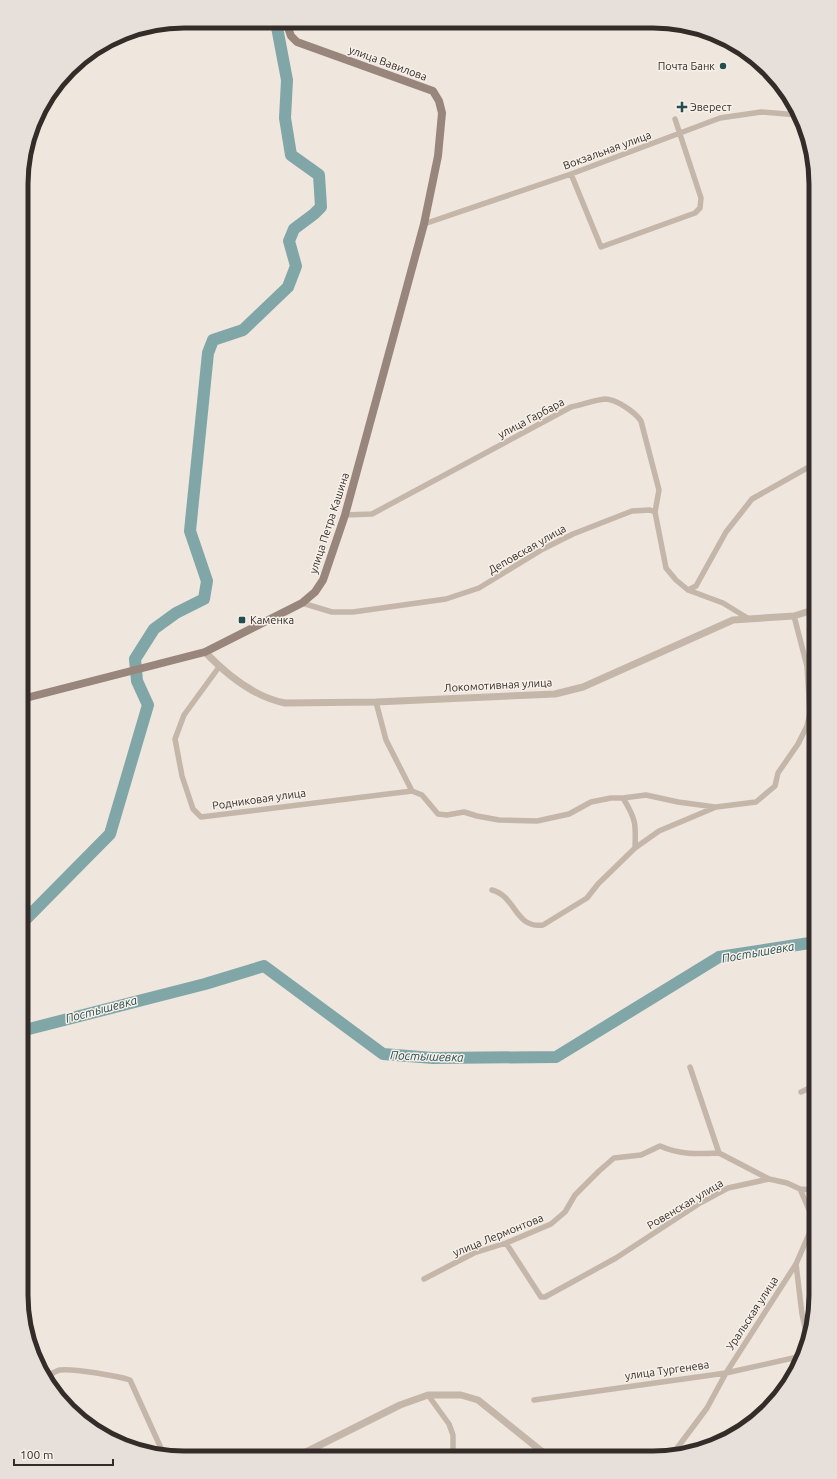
<svg xmlns="http://www.w3.org/2000/svg" width="837" height="1479" viewBox="0 0 837 1479" font-family="Ubuntu,sans-serif">
<style>
.lines{fill:none;stroke-linecap:round;stroke-linejoin:round}
.river{stroke:#80a6a8;stroke-width:12}
.minor{stroke:#c5b6aa;stroke-width:5.5}
.tertiary{stroke:#c5b6aa;stroke-width:7}
.secondary{stroke:#98867c;stroke-width:8}
.rail{stroke:#342c29;stroke-width:2;stroke-dasharray:1 3;stroke-linecap:butt}
.poi-dot{fill:#244d50;stroke:#f7f0e9;stroke-width:1.5}
.labels{text-anchor:middle;dominant-baseline:central;stroke-width:3;stroke-linejoin:round;paint-order:stroke}
.street-label{font-size:11px;fill:#342c29;stroke:#f7f0e9}
.poi-label{font-size:11px;fill:#342c29;stroke:#f7f0e9;text-anchor:start}
.water-label{font-size:12px;font-style:italic;fill:#244d50;stroke:#f7f0e9}
.rim{fill:none;stroke:#342c29;stroke-width:5}
</style>
<rect width="100%" height="100%" fill="#efe6dd"/>
<g class="lines">
<!-- river -->
<path class="river" d="M21,924L110,834L148,705L137,681L135,659L154,629L176,613L204,599L207,581L190,531L208,353L213,340L243,330L288,287L296,266L289,241L294,229L314,214L321,207L319,175L291,155L285,118L287,80L276,22
M21,1031L205,984L264,966L383,1054L433,1058L556,1057L719,957L816,942"/>
<!-- minor -->
<path class="minor" d="M571,174L601,247L695,213L700,208L701,198L675,119
M424,224L571,174L720,118L761,112L799,115
M345,515L372,514L571,407C582,405 594,400 605,399C616,399 635,412 641,421L659,490L655,512
M688,590L696,586L726,532L752,499L816,463
M302,603L332,612H353L446,599L479,588L543,549L573,534L632,511L650,510L655,512L666,568L676,580L688,590L723,603L749,619
M219,667L184,715L175,739L182,776L193,809L201,817L412,791L422,795L438,814L447,815L464,812L477,816L499,820L537,821L569,814L591,802L611,798H623C636,819 636,824 635,848
M376,702L386,740L412,791
M623,798L646,795L678,802L715,807
M492,890C516,896 515,929 543,925L587,898L598,884L635,848L659,831L716,807L756,802L775,786L778,773L798,744L807,726L810,713L807,666L794,616
M690,1067L719,1153L769,1179L787,1183L800,1189L814,1221
M801,1092L816,1085
M800,1189L816,1190
M506,1243L541,1297H545L616,1258L700,1203L728,1188L769,1179
M796,1264L802,1314L808,1341
M424,1279L474,1253L506,1243L551,1224L565,1212L575,1195L599,1171L614,1158L641,1155L660,1146C680,1155 698,1154 719,1153
M46,1377C50,1375 55,1371 60,1370C72,1368 118,1376 130,1380L165,1457
M428,1395L449,1424L453,1435V1457
M534,1400L726,1373L802,1356
M672,1455L707,1408L726,1373L796,1264L816,1218"/>
<!-- tertiary -->
<path class="tertiary" d="M205,652C227,675 254,697 285,703L376,702L555,694L583,687L733,620L794,616L816,609
M296,1457L400,1405L428,1395H461L478,1400L550,1458"/>
<!-- secondary -->
<path class="secondary" d="M22,699L205,652L302,603L315,592L323,580L345,515L424,224L438,156L442,113L439,101L433,91L297,42L291,36L286,22"/>
<!-- rail -->
<path class="rail" d="M555,23L690,26
M49,97C76,67 103,46 140,30"/>
</g>
<!-- markers -->
<g class="poi-dot">
<circle cx="723" cy="66" r="4"/>
<path d="M680 101h4v4h4v4h-4v4h-4v-4h-4v-4h4z"/>
<rect x="238" y="616" width="8" height="8" rx="2"/>
</g>
<g class="labels">
<!-- street labels -->
<g class="street-label">
<text transform="translate(388 63) rotate(20)">улица Вавилова</text>
<text transform="translate(607 150) rotate(-20)">Вокзальная улица</text>
<text transform="translate(531 418) rotate(-28)">улица Гарбара</text>
<text transform="translate(329 523) rotate(-72)">улица Петра Кашина</text>
<text transform="translate(527 549) rotate(-30)">Деповская улица</text>
<text transform="translate(498 685) rotate(-3)">Локомотивная улица</text>
<text transform="translate(259 799) rotate(-8)">Родниковая улица</text>
<text transform="translate(685 1204) rotate(-31)">Ровенская улица</text>
<text transform="translate(498 1235) rotate(-22)">улица Лермонтова</text>
<text transform="translate(752 1313) rotate(-57)">Уральская улица</text>
<text transform="translate(667 1370) rotate(-8)">улица Тургенева</text>
</g>
<!-- poi labels -->
<g class="poi-label">
<text x="715" y="66" text-anchor="end">Почта Банк</text>
<text x="690" y="107">Эверест</text>
<text x="250" y="620">Каменка</text>
</g>
<!-- water labels -->
<g class="water-label">
<text transform="translate(758 952) rotate(-10)">Постышевка</text>
<text transform="translate(101 1009) rotate(-15)">Постышевка</text>
<text transform="translate(427 1056) rotate(2)">Постышевка</text>
</g>
</g>
<!-- crop -->
<path d="M0 0H837V1479H0ZM184 28H653A156 156 0 0 1 809 184V1295A156 156 0 0 1 653 1451H184A156 156 0 0 1 28 1295V184A156 156 0 0 1 184 28Z" fill="#e7e0da" fill-rule="evenodd"/>
<path class="rim" d="M184 28H653A156 156 0 0 1 809 184V1295A156 156 0 0 1 653 1451H184A156 156 0 0 1 28 1295V184A156 156 0 0 1 184 28Z"/>
<!-- scale -->
<path d="M14 1459v6h99v-6" fill="none" stroke="#342c29" stroke-width="2"/>
<text x="20" y="1459" font-size="12" fill="#342c29" stroke="#f7f0e9" stroke-width="3" paint-order="stroke">100 m</text>
</svg>
